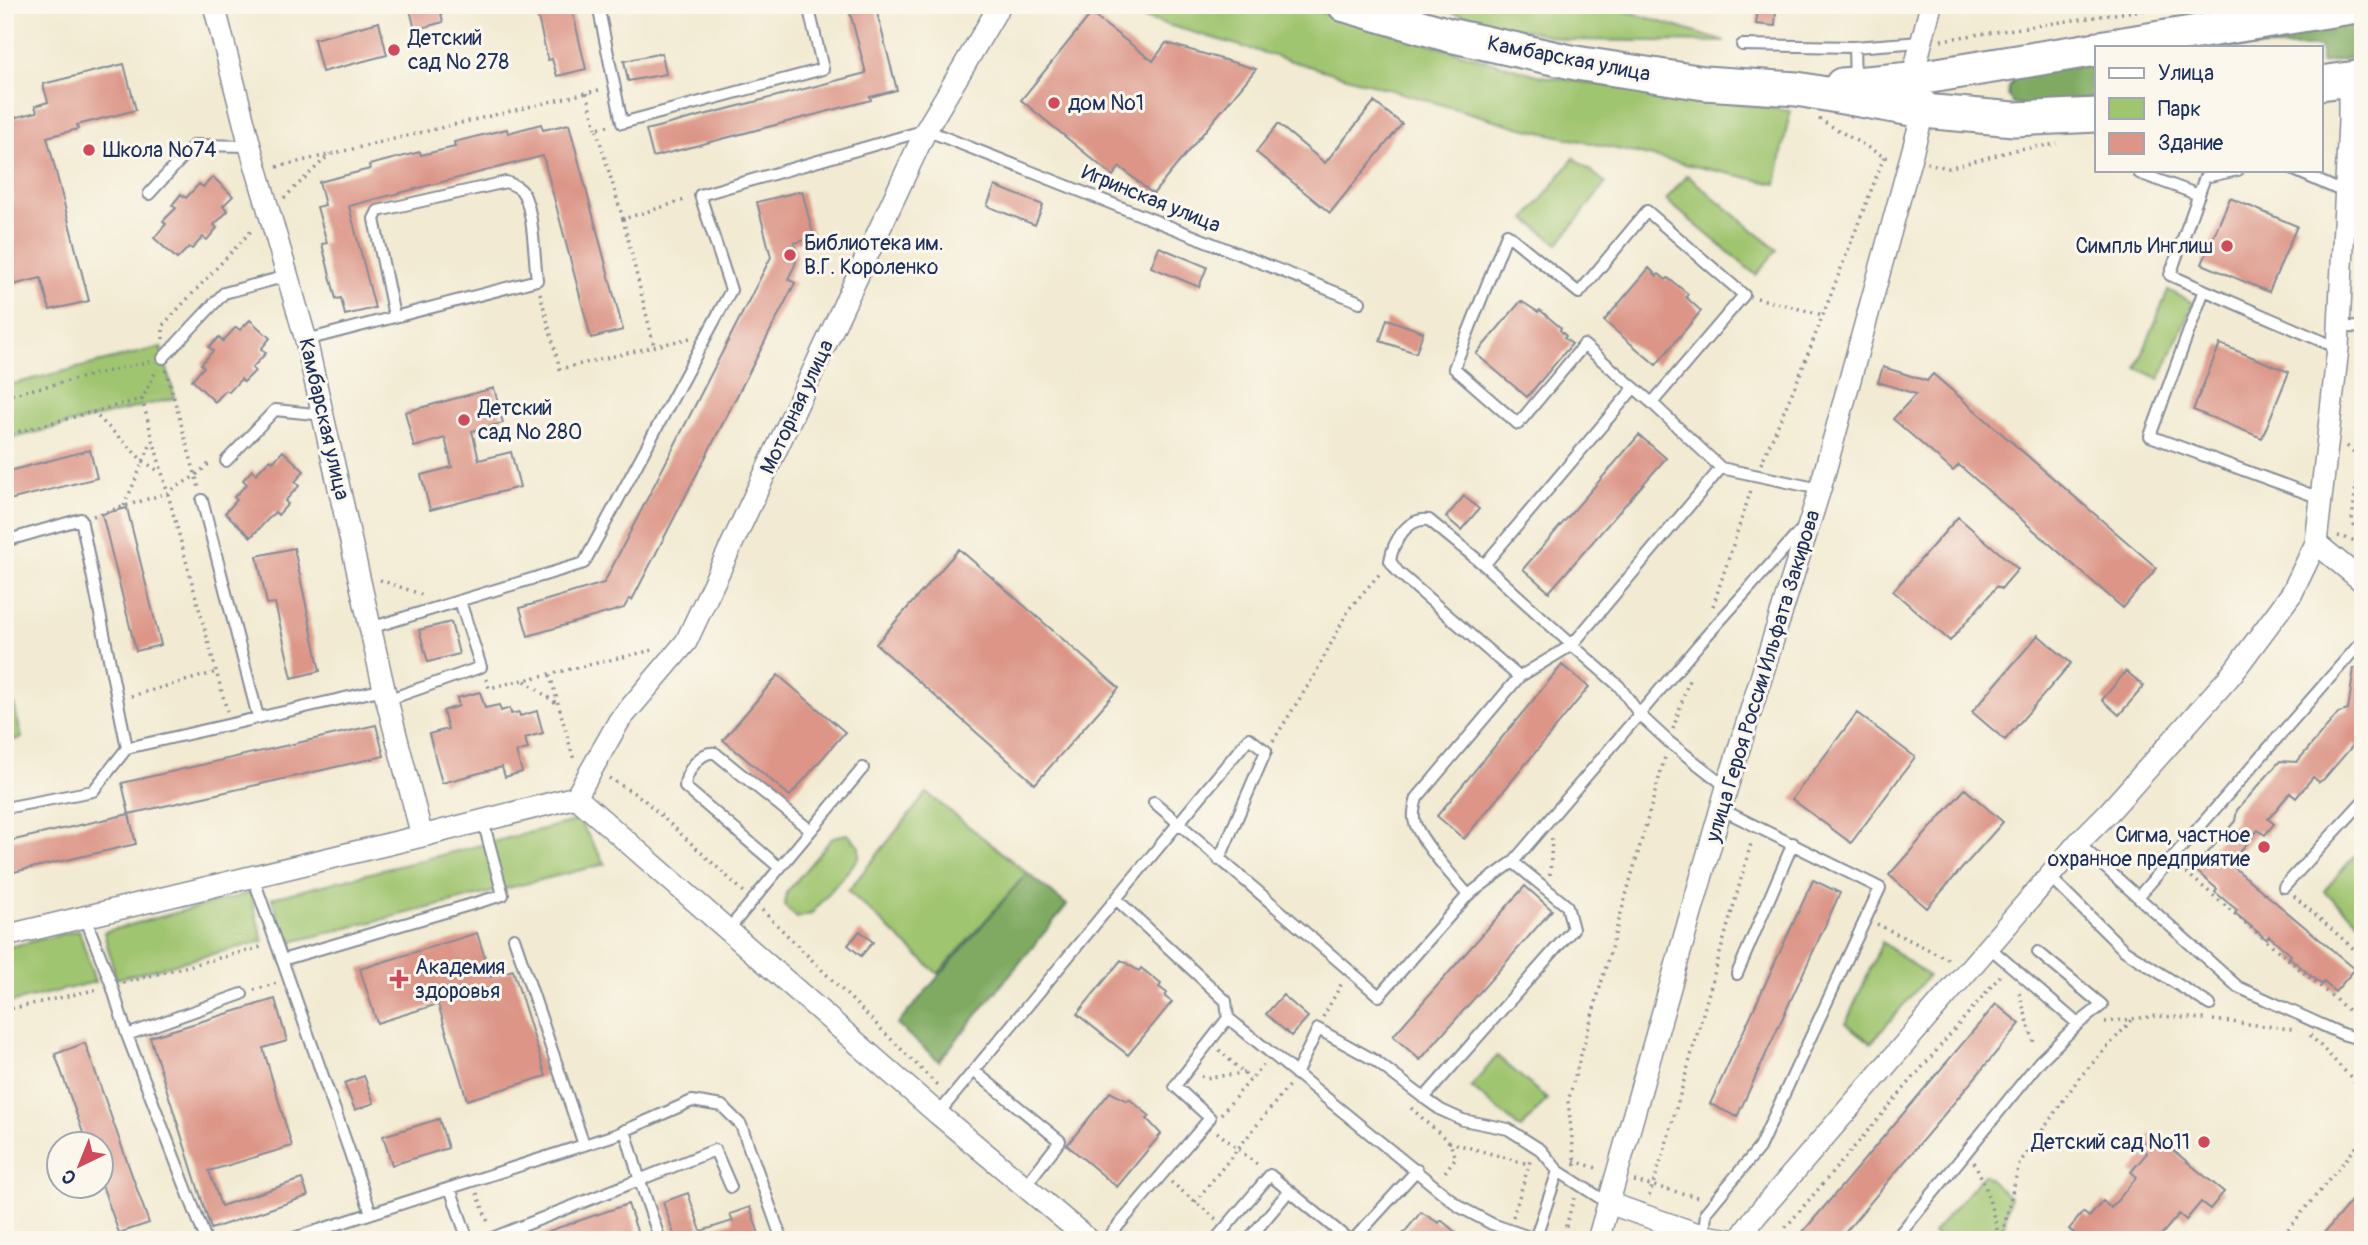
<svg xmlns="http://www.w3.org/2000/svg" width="2368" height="1245" viewBox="0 0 2368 1245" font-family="Pangolin,sans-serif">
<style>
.green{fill:#a0c56f;stroke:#5e7a66;stroke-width:2}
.forest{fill:#80aa62;stroke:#4e6c60;stroke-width:2}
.building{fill:#dc9587}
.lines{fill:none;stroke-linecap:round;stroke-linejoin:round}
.service-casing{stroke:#868c98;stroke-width:14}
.minor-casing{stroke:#868c98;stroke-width:24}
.primary-casing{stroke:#868c98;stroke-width:37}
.path{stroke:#868c98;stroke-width:3.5;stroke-dasharray:2 5;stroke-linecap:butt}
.service{stroke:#fff;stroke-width:10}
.minor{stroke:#fff;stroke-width:21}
.primary{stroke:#fff;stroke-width:33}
.poi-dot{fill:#d1495b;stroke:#fbf7ec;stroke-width:2.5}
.labels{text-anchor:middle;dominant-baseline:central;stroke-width:6;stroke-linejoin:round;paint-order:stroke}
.poi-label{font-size:21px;fill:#1b2f5e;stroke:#fbf7ec;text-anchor:start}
.street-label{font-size:21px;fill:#1b2f5e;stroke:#fbf7ec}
</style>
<rect width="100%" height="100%" fill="#fbf7ec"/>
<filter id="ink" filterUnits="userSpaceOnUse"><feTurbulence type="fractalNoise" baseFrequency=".0143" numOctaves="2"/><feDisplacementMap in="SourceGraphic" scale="14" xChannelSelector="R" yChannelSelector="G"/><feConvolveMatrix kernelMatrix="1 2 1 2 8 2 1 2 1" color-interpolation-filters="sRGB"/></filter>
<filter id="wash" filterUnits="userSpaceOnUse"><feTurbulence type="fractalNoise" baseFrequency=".00686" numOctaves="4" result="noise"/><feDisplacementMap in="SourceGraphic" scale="28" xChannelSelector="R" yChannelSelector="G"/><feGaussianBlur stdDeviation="1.57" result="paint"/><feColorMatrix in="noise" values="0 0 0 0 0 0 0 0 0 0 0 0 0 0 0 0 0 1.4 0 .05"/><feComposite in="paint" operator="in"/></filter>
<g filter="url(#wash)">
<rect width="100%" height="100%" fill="#f2ead2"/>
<!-- green -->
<path class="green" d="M1099,5H1295L1541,76L1790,111L1776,184L1522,128Z
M1421,5H1607L1725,42L1568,40Z
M1574,158L1606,183L1558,244L1526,219Z
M1687,175L1777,250L1756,275L1666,200Z
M2168,290L2193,303L2160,379L2137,368Z
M161,347L175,398L5,440V386Z
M7,677L22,738L5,742V678Z
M927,793L1027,873L938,974L848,891Z
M579,820L605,864L287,943L272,898Z
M847,834L859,845V858L811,914L797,918L784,906L786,893L833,837Z
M2363,846V925L2324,891Z
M250,893L263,941L116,979L104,932Z
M79,930L95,982L5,1004V948Z
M1882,942L1928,976L1871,1043L1846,1023Z
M1497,1056L1547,1099L1521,1129L1471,1087Z
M1984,1174L2010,1197L2001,1240H1941L1933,1233Z"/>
<!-- forest -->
<path class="forest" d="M2363,19V56L2321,63V47H2188Z
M2097,62V97L2035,107L2013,103L2008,96L2009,87L2015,78Z
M1027,873L1067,905L939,1061L897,1025Z"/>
<g id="blocks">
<!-- building -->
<path class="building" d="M409,5H439L443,22L415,30Z
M540,5H571L586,69L557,76L552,59L548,60L536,9L540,8Z
M848,5H875L897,90L870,97L871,100L653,157L646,130L866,73Z
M1758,9L1776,11L1775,26L1756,24Z
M1091,14L1153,61L1166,43L1256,69L1153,194L1120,167L1113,176L1021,100Z
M379,22L387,55L322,72L314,39Z
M662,53L666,74L628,81L624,61Z
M124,64L136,110L77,125L78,129L47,137L89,301L50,310L41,278L5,287V120L37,112L35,106L48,102L43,84Z
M1374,102L1402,124L1330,213L1256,152L1278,124L1325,163Z
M541,124L543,130L569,124L623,330L591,338L543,156L349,206L375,308L345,315L341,298L336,299L322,244L327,243L317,207L325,205L319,182L370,169L369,165L420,152L421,155L455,147L454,142L507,129L508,133Z
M213,177L233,196L223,206L228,211L214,225L217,228L207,240L203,237L192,249L189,247L177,259L154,238L166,224L163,221L176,208L172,205L181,194L186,198L199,184L203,187Z
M995,186L1043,205L1035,225L987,206Z
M802,191L814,238L794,243L797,255L795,265L788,279L795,283L632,600L629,599L624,608L528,636L520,608L604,583L771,257L757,202Z
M2230,198L2297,226L2269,292L2202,264Z
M1159,247L1207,267L1199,287L1151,267Z
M1649,268L1657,276L1659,274L1666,280L1668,278L1688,294L1686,297L1701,311L1656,365L1604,321Z
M1521,301L1538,312L1540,310L1561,328L1560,330L1566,336L1564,338L1572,344L1527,397L1476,354Z
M1387,319L1423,332L1416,353L1380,341Z
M250,320L270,338L261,349L266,353L252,368L255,371L244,382L241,379L229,392L226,390L215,402L192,380L204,367L201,364L213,351L209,347L219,337L223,341L236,327L240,330Z
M2220,344L2289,372L2262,438L2193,410Z
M1883,367L1927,381L1933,374L2157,568L2123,608L1959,465L1953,471L1893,419L1916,394L1878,382Z
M494,388L503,423L472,431L479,460L511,452L520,487L430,510L421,475L452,467L445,438L414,447L405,412Z
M1639,435L1666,458L1549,592L1523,569Z
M90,450L97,478L5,501V472Z
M283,451L304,471L295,482L299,486L285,501L288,504L278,515L275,512L251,537L225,513L237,500L234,497L247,484L243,480L252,470L256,474L270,459L273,462Z
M1464,496L1479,509L1461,530L1446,517Z
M127,508L161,645L136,651L102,514Z
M1958,517L2018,569L2001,589L1997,586L1950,641L1893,591Z
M294,548L320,671L292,678L275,603L267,604L257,556Z
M959,549L1119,688L1035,784L876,644Z
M451,622L459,654L428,662L419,630Z
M2038,635L2071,663L2005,740L1972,712Z
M1562,665L1589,687L1464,839L1437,816Z
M2354,668H2363V751L2354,744L2324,779L2319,782L2313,777L2296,798L2290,793L2268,819L2274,824L2265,835L2258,830L2230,864L2355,969L2335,992L2324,982L2322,985L2289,957L2291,955L2269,936L2266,939L2235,913L2237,910L2215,892L2217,889L2194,869L2235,821L2237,810L2280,761L2297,762L2338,713L2348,710Z
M2126,671L2144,686L2119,715L2102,700Z
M778,675L845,732L790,796L723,740Z
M480,692L485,708L499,705L501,711L510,708L511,714L519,712L520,716L537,711L543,733L525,738L528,749L516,752L522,772L505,777L502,767L442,783L429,734L448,729L443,711L459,706L457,698Z
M1857,713L1915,757L1851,843L1792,799Z
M376,725L384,756L129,814L122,783Z
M1965,789L2003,822L1927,908L1889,875Z
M129,814L136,844L5,874V842Z
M1813,880L1840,893L1737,1117L1710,1104Z
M1525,886L1552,910L1420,1060L1393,1036Z
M860,931L873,942L861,956L848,945Z
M477,933L491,977L513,970L546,1076L467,1100L438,1004L377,1023L360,969Z
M1121,960L1139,971L1141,968L1161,984L1159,987L1167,993L1165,997L1172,1002L1128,1055L1077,1014Z
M1283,995L1308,1017L1291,1036L1266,1014Z
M275,999L287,1041L263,1048L292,1146L209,1171L221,1206L302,1179L308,1196L211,1229L150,1037Z
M1996,1004L2020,1024L1839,1240H1810L1802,1233Z
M85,1043L149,1223L119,1233L102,1185V1144H87L55,1054Z
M364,1076L374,1103L355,1110L344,1083Z
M1110,1092L1127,1101L1129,1099L1150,1116L1147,1119L1161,1134L1117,1187L1067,1145Z
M439,1119L448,1148L392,1165L383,1136Z
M2152,1133L2224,1192L2210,1209L2201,1202L2186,1220L2179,1214L2157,1240H2082L2069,1229L2083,1212L2089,1217L2103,1201L2111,1208L2137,1177L2131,1172L2147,1153L2140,1148Z
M2363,1187V1240H2318Z
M688,1193L701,1231L733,1221L730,1214L750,1207L761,1240H676L663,1202Z
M628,1204L640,1240H531V1237Z
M1421,1212L1439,1223L1441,1220L1465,1240H1398Z"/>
</g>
</g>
<g filter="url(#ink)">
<use href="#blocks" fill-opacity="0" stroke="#868c98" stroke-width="2"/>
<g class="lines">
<!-- service casing -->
<g class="service-casing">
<path id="service" d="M598,5L622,123L823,69L808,5
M1742,45L1854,47L1921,42
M1854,47L1855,82
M2294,170L2346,193
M2139,173L2199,195
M149,194L194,145L250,146
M2204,290L2170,275L2205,177L2238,170
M2339,326L2363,328
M306,340L537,280C534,259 534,206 521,190C517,186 511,184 506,182L378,211L374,219L394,316
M163,358L224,293L287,276
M1652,403L1744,295L1647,211L1579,293L1507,234L1454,368L1518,424L1584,345L1652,403L1721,468L1820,489
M226,461L275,410L324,415
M1721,468L1572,645L1619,686L1640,715L1669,742L1727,787
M2320,498L2150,436L2204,290L2338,348
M202,500L258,717
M5,541L81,519L127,748
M1484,565L1429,520C1407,517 1393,542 1390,561L1398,572L1519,677
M370,628L584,563L731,290L700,195L926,130L1360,302
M387,700L481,667L460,601
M1154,802L1379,996L1468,895L1513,862L1700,643L1802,529
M5,808L93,791L127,748L384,689
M2078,843L2138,897L2363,640
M1513,862L1567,906L1573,929L1424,1098L1441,1110L1463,1120L1508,1129L1541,1150L1558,1171
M780,868L685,787C685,773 700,751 715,753L810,830
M2049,876L2124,950L2210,1005
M253,877L371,1213
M2284,887L2363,801
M1468,895C1456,880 1416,837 1414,819C1413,811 1415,805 1417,798L1519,677L1572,645L1484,565L1633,389
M2138,897L2238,987L2342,1034L2363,1040
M1117,900L1226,1001L1228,1018L1460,1207L1492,1224L1535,1239L1558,1171L1608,1203
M85,917L112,986L127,1035L206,1240
M728,930L863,768
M514,938L584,1145
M2038,952L2102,1005L2078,1024
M282,960L503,895L483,821
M1737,974L1793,843
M127,1035L242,994
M974,1071L1060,1141L1025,1186
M1296,1074L1318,1029L1374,1060L1424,1098
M938,1114L1249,738L1266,751L1219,860
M625,1130L640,1181L660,1240
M450,1188L468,1240
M1704,1237L1706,1212L1759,1148L1880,888L1721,809
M288,1240L615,1135L692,1101L722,1106L741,1125L782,1240
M487,1240L715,1150L731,1187
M1106,1240L1210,1118L1175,1086L1228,1018
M1215,1240L1270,1175L1349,1240
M1248,1240L1289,1191
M1353,1240L1417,1170
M1895,1240L2040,1061L2078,1024L1989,947"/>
</g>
<!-- minor casing -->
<g class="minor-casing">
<path id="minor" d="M214,5L250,146L306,340L384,689L422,836
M1912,79L1931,5
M2316,543L2363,582
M576,797L619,721L686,642L926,130L1000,5
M576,797L938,1114L1089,1240
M5,936L422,836L576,797
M1608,1203L1704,1236L1730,1240
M1598,1240L1727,787L1820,489L1926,102
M1739,1240L1755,1217L2078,843L2108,813L2231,675L2292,593L2316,543L2338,348L2349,122V79"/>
</g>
<!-- primary casing -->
<g class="primary-casing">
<path id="primary" d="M1345,5L1449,35L1576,63L1704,83L1797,89L1923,111L2014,119L2097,115
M2105,47L2363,5
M2321,83L2363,77
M1842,85L1912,79L2097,49"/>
</g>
<!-- path -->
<path class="path" d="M1941,40L2175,5
M587,93L596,128
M1819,119L1884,157L1892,158
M608,126L596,128L623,219L688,199
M1927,163L1948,168L2019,149L2057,144
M277,167L603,89
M284,198L330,154
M623,219L654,346
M540,293L560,369L690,338
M1757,298L1823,315
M163,339V325L254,228
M166,370L199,488
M5,396L151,361
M142,399L227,711
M93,412L143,461L160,472
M5,435L142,399L157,369
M2347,446L2359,457L2352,521L2363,540
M1761,464L1801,372L1884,157
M124,506L152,441
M93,516L167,493L195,476L211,462
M2338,536L2363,543
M380,580L426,596
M1713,606L1752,487
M550,675L574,760
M486,679L489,688L653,650
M525,681L556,703
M131,696L217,672
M1673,729L1689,680
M1273,741L1314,676L1349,609L1382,571
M609,778L642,798L744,892
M2181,868L2363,1023
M1550,875L1552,837
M2294,896L2363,957
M762,910L940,1088
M1877,924L1952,961
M123,983L265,946
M254,990L277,983
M2019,993L2035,1046
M5,1010L99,989
M1323,1017L1343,981
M2213,1020L2292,1029
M2105,1022L2158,1016L2205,1019
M2310,1035L2363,1090
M1219,1050L1250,1079
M1201,1076L1206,1078L1244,1073
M1411,1108L1449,1142L1456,1157L1442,1176
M1221,1114L1264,1064
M1217,1132L1260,1167
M1449,1142L1528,1164
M1574,1161L1600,1169
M1974,1162L1985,1185L2000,1240
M1575,1166L1568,1101L1665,757
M1634,1181L1701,1198
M1171,1182L1216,1219
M477,1193L489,1225
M1649,1196L1663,1155L1752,840
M1195,1202L1290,1084
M1513,1217L1531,1158
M1562,1240L1574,1198
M1779,1240L1786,1227L2000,976
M2001,1240L2019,1164L2079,1078L2132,1020
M2279,1240L2363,1139"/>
<!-- service -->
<use href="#service" class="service"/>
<!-- minor -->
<use href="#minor" class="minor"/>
<!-- primary -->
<use href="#primary" class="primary"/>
</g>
</g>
<!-- markers -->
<g class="poi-dot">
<circle cx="394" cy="50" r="7"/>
<circle cx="1054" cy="103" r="7"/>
<circle cx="89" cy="150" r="7"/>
<circle cx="2227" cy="246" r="7"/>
<circle cx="790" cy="255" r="7"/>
<circle cx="464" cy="420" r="7"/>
<circle cx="2264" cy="847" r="7"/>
<path d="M395.5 968.5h7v7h7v7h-7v7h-7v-7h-7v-7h7z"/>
<circle cx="2204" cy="1142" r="7"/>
</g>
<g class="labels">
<!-- poi labels -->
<g class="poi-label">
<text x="408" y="38">Детский<tspan x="408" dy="24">сад № 278</tspan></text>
<text x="1068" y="103">дом №1</text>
<text x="103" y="150">Школа №74</text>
<text x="804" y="243">Библиотека им.<tspan x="804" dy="24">В.Г. Короленко</tspan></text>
<text x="2213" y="246" text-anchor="end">Симпль Инглиш</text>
<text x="478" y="408">Детский<tspan x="478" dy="24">сад № 280</tspan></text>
<text x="2250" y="835" text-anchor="end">Сигма, частное<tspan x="2250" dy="24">охранное предприятие</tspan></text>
<text x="415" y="967">Академия<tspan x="415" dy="24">здоровья</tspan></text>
<text x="2190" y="1142" text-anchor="end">Детский сад №11</text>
</g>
<!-- street labels -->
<g class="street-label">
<text transform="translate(1569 59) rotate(11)">Камбарская улица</text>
<text transform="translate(1151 199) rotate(22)">Игринская улица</text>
<text transform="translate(797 407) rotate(-65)">Моторная улица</text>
<text transform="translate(324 419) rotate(77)">Камбарская улица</text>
<text transform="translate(1763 676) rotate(-73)">улица Героя России Ильфата Закирова</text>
</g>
</g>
<!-- margin -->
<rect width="2368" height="1245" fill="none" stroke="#fbf7ec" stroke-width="28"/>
<!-- legend -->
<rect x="2095" y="46" width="228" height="126" fill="#fbf7ec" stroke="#a1a7b3" stroke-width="2"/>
<rect x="2109" y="68" width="35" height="10" fill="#ffffff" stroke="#a1a7b3" stroke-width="2"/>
<text x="2158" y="80" font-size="21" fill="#1b2f5e">Улица</text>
<rect x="2109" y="98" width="35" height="21" fill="#a0c56f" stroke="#a1a7b3" stroke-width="2"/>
<text x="2158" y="116" font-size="21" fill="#1b2f5e">Парк</text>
<rect x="2109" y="133" width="35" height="21" fill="#dc9587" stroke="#a1a7b3" stroke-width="2"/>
<text x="2158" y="150" font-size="21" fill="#1b2f5e">Здание</text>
<!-- north arrow -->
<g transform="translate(80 1165) rotate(223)"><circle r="33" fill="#fbf7ec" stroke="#a1a7b3" stroke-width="2"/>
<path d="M0-5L12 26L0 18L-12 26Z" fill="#d1495b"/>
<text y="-10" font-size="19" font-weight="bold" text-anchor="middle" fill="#1b2f5e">С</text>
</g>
</svg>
